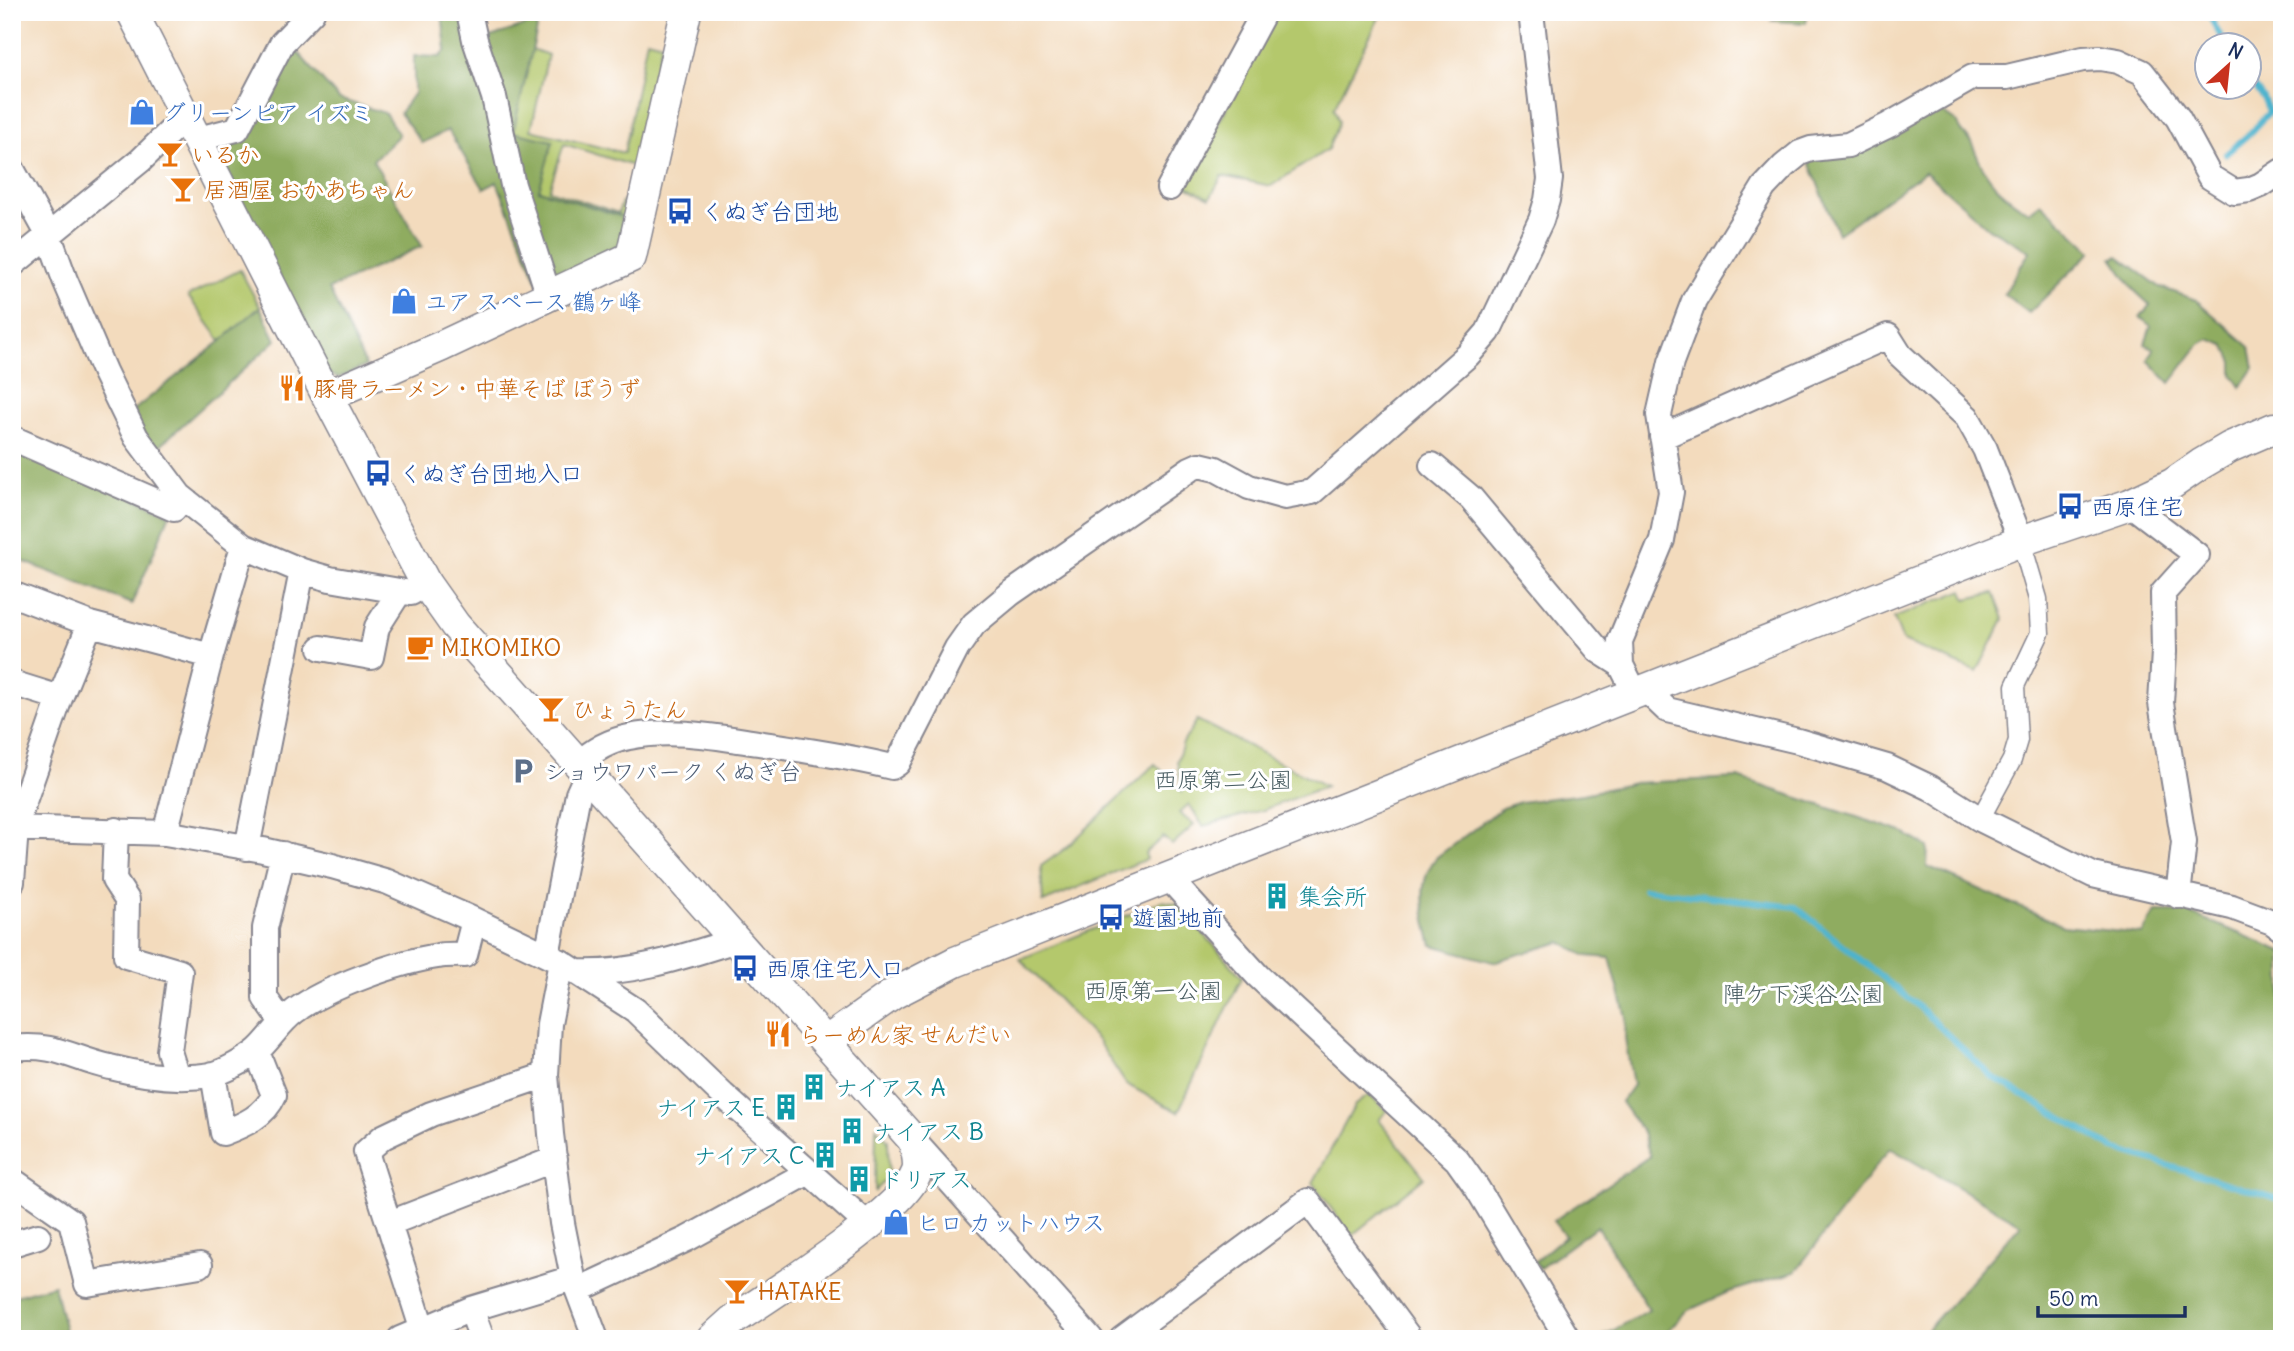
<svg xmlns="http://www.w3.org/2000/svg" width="2294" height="1351" viewBox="0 0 2294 1351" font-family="Delius,'Klee One',sans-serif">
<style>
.green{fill:#b4c86c;stroke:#687c65;stroke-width:2}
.forest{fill:#8fac60;stroke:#556e5f;stroke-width:2}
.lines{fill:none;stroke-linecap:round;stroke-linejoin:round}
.stream{stroke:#4eb3cd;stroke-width:6}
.pedestrian-casing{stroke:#87858e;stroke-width:21}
.minor-casing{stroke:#87858e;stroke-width:28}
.tertiary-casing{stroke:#87858e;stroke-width:33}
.pedestrian{stroke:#fff;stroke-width:18}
.minor{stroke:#fff;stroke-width:24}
.tertiary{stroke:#fff;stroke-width:30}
.labels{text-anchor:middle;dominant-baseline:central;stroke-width:6;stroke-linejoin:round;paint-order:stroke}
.shop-label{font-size:23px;fill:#366cbe;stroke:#fff;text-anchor:start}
.food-label{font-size:23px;fill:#c56008;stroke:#fff;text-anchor:start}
.transit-label{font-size:23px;fill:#164399;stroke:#fff;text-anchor:start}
.service-label{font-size:23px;fill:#4e5e75;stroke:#fff;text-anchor:start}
.park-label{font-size:23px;fill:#495d62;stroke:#fff}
.culture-label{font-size:23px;fill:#0d838f;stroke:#fff;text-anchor:start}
</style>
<rect width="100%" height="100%" fill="#fff"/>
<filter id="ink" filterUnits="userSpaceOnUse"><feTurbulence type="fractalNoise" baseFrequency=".0143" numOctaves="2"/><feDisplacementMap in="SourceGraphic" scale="14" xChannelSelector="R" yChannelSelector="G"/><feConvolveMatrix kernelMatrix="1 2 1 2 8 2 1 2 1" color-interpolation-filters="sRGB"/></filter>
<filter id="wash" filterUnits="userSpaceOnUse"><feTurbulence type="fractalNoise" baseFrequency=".00686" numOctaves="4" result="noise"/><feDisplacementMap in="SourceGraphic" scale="28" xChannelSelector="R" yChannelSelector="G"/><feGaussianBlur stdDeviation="1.57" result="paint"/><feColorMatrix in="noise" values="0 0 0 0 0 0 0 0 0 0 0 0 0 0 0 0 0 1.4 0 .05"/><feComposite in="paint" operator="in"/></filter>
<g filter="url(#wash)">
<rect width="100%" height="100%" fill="#f3dbbd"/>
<!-- green -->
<path class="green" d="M1278,12H1382L1334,108L1339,122L1328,149L1271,186L1222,176L1210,198L1185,185Z
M647,39L662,43L633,166L564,144L549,190L618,213L622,202L633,205L630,219L539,190L513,132L532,49L548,55L531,130L624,153Z
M240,270L260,307L221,341L188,296Z
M1963,590L1966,599L1994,593L2004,619L1977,672L1903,641L1894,618Z
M1197,720L1326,786L1263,810L1203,826L1189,804L1179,813L1194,825L1172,845L1163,837L1145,853L1147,859L1043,902L1041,866L1066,848L1155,764L1182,791L1177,761L1183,743Z
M1162,901L1177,904L1242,977L1178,1112L1126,1084L1097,1040L1020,959Z
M1369,1095L1387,1111L1379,1120L1424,1177L1351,1236L1313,1183L1355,1105Z
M876,1127L888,1140L889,1177L875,1191Z"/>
<!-- forest -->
<path class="forest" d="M442,12H465L471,44L535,22L537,29L513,132L553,141L539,190L630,219L622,246L540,287L497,182L484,189L448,130L422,143L400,113L414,93V56L440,57L446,50Z
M1783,12H1808L1806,23L1772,21Z
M291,45L339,99L385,113L399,135L373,160L422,246L329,289L366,366L338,378L327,373L214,144Z
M1932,105L1958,123C1960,132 1965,133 1970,141C1975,148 1977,158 1982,166C1993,186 2010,201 2029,212L2041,203L2092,251L2029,313L2004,294L2030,251L1990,229L1925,172L1838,234L1807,157Z
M2118,256L2160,287L2196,300L2250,347L2254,368L2241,387L2233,375V362L2225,345L2209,339L2200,344L2170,383L2148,360L2154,349L2145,344L2151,326L2140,317L2150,305L2135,291L2112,258Z
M260,307L276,340L153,452L130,413L221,341Z
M12,444L170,514L132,604L12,557Z
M1738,778L1902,832L1928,847L1927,866L2063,926L2142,934L2155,912H2187L2282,951V1339H1919L2021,1224L1890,1148L1795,1272L1726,1293L1687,1311L1664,1335L1644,1339H1598L1649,1310L1597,1226L1540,1268L1534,1262L1565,1236L1553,1221L1650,1156L1643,1133L1621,1102L1633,1085L1625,1038L1626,1017L1610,958L1586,956L1561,942L1493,962L1432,945C1424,915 1415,883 1437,857L1502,808L1520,802L1583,794L1634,783Z
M54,1285L67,1339H12V1297Z"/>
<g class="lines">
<!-- stream -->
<path class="stream" d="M2207,12L2226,46
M2226,154L2249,134L2269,112L2263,97L2248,79
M1644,889L1796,907L1919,1007L1991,1076L2114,1149L2282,1200"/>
</g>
</g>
<g filter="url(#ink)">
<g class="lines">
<!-- pedestrian casing -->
<g class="pedestrian-casing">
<path id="pedestrian" d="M1980,819L2012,760L2018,740L2015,686L2040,633L2038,599L2021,541"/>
</g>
<!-- minor casing -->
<g class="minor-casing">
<path id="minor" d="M469,12L475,40L494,97L513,185L549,296
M198,139L237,129L282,43L312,12
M12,169L49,236L65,280L104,371L136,437L180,496L243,546L302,571L330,579L411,593L426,584
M1169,188L1264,12
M12,265L141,160L186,116
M1662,437L1888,336L1900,355L1967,417L1985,449L2021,541
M12,438L174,509L180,496
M1432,465L1471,498L1599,651L1621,665
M2130,504L2197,555L2163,593L2164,652L2161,703L2184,842L2178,896
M12,594L90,624L211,656
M321,648L371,657L377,627L400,591
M12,683L60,698
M1645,689L1667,710L1798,741L1887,767L1931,788L1980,819L2093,875L2232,907L2272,922L2282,929
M1635,693L1621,665L1620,641L1662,540L1671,492L1659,415L1671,362L1694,301L1764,187L1784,166L1800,153L1811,149L1848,145L1889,125L1973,77H2007L2083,59L2100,58L2118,61L2142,72L2178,118L2210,177L2234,192L2249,190L2261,185L2282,171
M578,764C593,750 608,741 629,737C670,728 717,737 758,743C803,750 848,756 892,767L898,763L957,648L974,624L1010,594L1190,469L1199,465L1216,469L1249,487L1285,497L1312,492L1468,355L1488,332L1541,220L1547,200L1550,179L1531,12
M12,828L165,833L263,850L332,866L388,882L474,920L561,962L635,1010L723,1095L868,1225
M116,830L114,880L127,900L126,956L180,972L169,1051L177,1077
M165,833L211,656L243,546
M247,848L302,571
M1168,877L1258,976L1457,1160L1477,1188L1568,1339
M12,882L16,828L21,810L60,698L90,624
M547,955L578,794L587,774
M561,962L549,1024L546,1075L551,1134L562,1223L573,1278L596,1339
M576,972C631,975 685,956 736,940
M282,1022L265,998V928L283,854
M12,1048C57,1043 70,1058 110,1067C141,1075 179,1080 211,1075C224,1072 248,1059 258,1050C271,1038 280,1022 295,1011C327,987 398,962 438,956C447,954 456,955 465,955L474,920
M213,1074L223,1133C244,1125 265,1116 274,1095L257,1052
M913,1140L1091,1339
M12,1180L71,1221L87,1284L200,1265
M390,1223L555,1159
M12,1244L38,1236
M578,1290L687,1239L809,1172
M471,1309L482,1339
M422,1328L366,1152L383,1137L431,1114L546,1075
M400,1339L471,1309L573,1278
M1122,1339L1308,1201L1410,1339"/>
</g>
<!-- tertiary casing -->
<g class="tertiary-casing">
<path id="tertiary" d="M132,12L327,396L426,584L455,625L913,1140C916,1150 920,1162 917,1172C903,1212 772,1294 732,1321L712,1339
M327,396L442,346L631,257L686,12
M827,1041L893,994L955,962L2021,541L2130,504L2172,484L2201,464L2230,447L2274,428"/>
</g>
<!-- pedestrian -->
<use href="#pedestrian" class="pedestrian"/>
<!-- minor -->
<use href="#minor" class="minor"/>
<!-- tertiary -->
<use href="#tertiary" class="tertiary"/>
</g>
</g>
<!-- icons -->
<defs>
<g id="shop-bare" transform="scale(2.1)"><path d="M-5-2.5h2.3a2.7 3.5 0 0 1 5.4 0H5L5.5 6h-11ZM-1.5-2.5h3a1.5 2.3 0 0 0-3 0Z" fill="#3f7fe0" stroke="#fff" stroke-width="2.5" paint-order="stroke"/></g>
<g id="bar-bare" transform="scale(2.1)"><path d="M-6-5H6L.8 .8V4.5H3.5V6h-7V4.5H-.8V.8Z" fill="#e8710a" stroke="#fff" stroke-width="2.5" paint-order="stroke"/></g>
<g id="bus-bare" transform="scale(2.1)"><path d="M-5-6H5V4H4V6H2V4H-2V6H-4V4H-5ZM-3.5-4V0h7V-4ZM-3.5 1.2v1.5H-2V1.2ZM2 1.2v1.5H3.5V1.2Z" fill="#1a4fb4" stroke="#fff" stroke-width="2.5" paint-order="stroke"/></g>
<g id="restaurant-bare" transform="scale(2.1)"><path d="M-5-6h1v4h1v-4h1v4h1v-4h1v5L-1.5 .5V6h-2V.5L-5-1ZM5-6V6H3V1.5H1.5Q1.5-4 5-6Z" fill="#e8710a" stroke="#fff" stroke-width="2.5" paint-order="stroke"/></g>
<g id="cafe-bare" transform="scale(2.1)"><path d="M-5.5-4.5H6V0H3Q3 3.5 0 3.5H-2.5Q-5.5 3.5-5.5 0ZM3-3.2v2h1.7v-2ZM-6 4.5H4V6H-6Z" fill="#e8710a" stroke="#fff" stroke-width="2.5" paint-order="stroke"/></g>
<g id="parking-bare" transform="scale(2.1)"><path d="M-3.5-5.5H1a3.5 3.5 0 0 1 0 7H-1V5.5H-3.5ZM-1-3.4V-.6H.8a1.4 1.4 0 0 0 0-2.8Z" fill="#5c6f8a" stroke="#fff" stroke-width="2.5" paint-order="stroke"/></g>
<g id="building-bare" transform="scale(2.1)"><path d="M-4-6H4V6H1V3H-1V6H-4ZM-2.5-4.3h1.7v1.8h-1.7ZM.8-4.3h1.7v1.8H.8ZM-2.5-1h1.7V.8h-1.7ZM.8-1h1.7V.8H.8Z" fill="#0f9aa8" stroke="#fff" stroke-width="2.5" paint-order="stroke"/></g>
</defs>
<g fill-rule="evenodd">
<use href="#shop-bare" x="142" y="112"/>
<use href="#bar-bare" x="170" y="154"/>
<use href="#bar-bare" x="183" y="189"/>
<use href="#bus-bare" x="680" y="211"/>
<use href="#shop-bare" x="404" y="301"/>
<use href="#restaurant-bare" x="292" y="388"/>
<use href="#bus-bare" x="378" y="473"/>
<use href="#bus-bare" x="2070" y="506"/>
<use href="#cafe-bare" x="420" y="647"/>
<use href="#bar-bare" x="551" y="709"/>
<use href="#parking-bare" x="523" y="771"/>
<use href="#building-bare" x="1277" y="896"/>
<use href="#bus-bare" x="1111" y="917"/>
<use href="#bus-bare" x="745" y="968"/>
<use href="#restaurant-bare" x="778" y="1034"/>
<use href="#building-bare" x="814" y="1087"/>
<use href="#building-bare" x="786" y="1107"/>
<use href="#building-bare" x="852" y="1131"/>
<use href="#building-bare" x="825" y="1155"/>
<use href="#building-bare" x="859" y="1179"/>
<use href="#shop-bare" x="896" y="1222"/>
<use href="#bar-bare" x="737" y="1291"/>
</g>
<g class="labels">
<!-- shop labels -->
<g class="shop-label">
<text x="163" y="112">グリーンピア イズミ</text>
<text x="425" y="301">ユア スペース 鶴ヶ峰</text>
<text x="917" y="1222">ヒロ カットハウス</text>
</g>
<!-- food labels -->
<g class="food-label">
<text x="191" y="154">いるか</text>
<text x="204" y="189">居酒屋 おかあちゃん</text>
<text x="313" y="388">豚骨ラーメン・中華そば ぼうず</text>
<text x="441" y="647">MIKOMIKO</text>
<text x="572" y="709">ひょうたん</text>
<text x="799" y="1034">らーめん家 せんだい</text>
<text x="758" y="1291">HATAKE</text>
</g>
<!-- transit labels -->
<g class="transit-label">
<text x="701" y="211">くぬぎ台団地</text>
<text x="399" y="473">くぬぎ台団地入口</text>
<text x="2091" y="506">西原住宅</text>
<text x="1132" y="917">遊園地前</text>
<text x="766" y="968">西原住宅入口</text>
</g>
<!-- service labels -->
<g class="service-label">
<text x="544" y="771">ショウワパーク くぬぎ台</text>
</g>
<!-- park labels -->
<g class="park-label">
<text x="1223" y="779">西原第二公園</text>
<text x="1153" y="990">西原第一公園</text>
<text x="1803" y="993">陣ケ下渓谷公園</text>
</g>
<!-- culture labels -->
<g class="culture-label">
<text x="1298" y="896">集会所</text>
<text x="835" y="1087">ナイアス A</text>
<text x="765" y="1107" text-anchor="end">ナイアス E</text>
<text x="873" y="1131">ナイアス B</text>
<text x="804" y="1155" text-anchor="end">ナイアス C</text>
<text x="880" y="1179">ドリアス</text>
</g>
</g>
<!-- margin -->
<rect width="2294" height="1351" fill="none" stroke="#fff" stroke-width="42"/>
<!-- north arrow -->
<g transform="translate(2228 66) rotate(27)"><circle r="33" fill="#ffffff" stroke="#a4acbf" stroke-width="2"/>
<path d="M0-5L12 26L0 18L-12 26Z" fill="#c8321e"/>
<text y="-10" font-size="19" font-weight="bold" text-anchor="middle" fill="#1b2f5e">N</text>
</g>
<!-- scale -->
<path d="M2038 1306v10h147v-10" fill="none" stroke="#1b2f5e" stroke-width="3.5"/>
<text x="2049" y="1306" font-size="21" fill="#1b2f5e" stroke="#ffffff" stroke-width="5" paint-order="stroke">50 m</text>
</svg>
